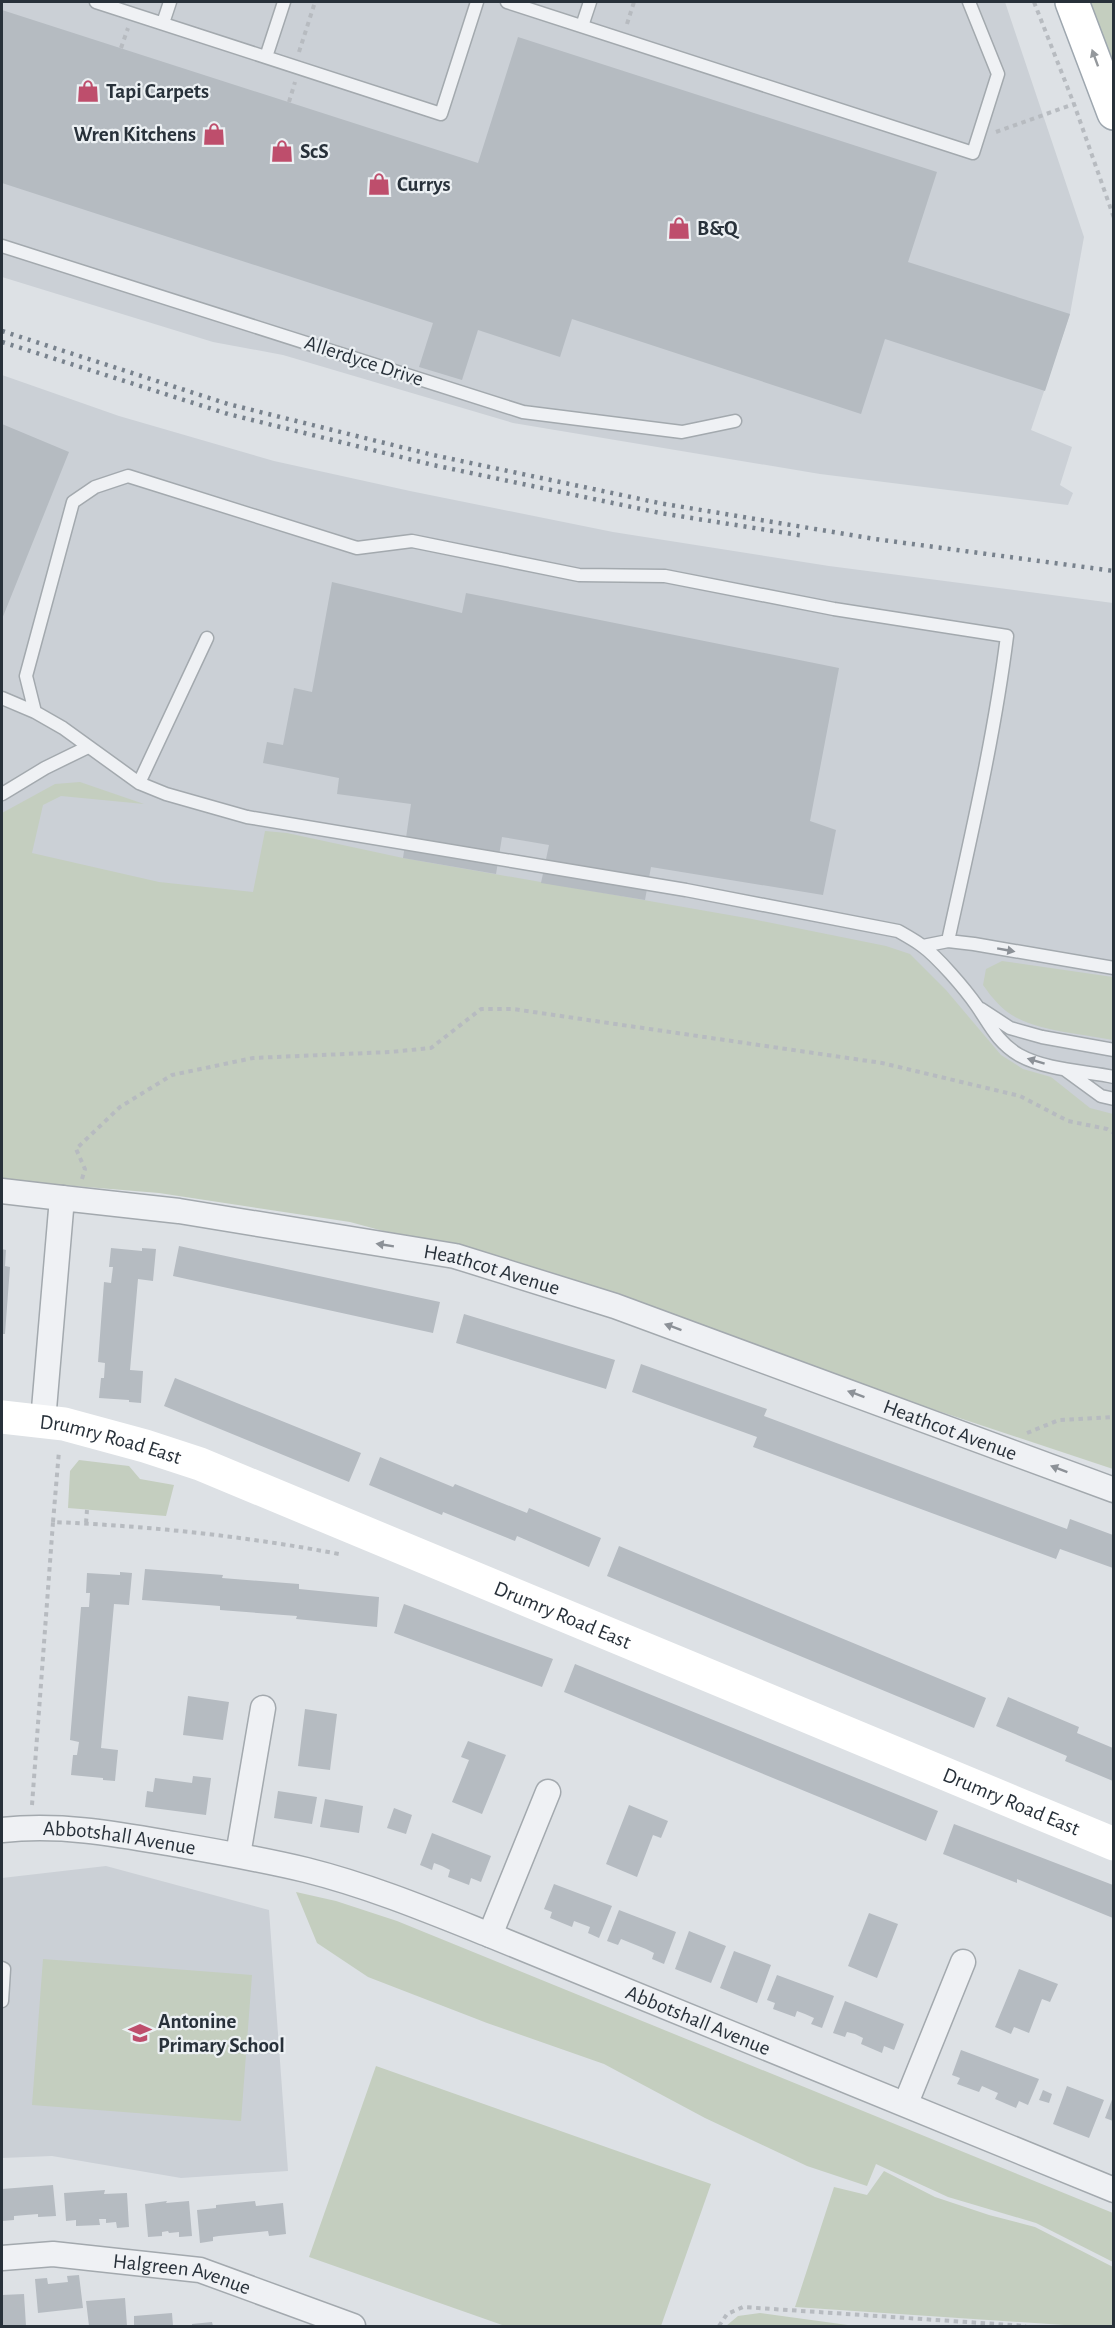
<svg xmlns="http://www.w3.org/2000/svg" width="1115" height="2328" viewBox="0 0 1115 2328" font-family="'Alegreya Sans',sans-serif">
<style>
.built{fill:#cbd0d6}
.green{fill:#c4cebf}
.building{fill:#b5bbc1}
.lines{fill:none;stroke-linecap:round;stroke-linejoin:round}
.lane-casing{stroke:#a3a9ae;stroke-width:15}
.street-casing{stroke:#a3a9ae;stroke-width:27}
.primary-casing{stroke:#9ea7af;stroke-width:36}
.path{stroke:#b7bbc0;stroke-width:4;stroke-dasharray:4.5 4.5;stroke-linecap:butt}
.lane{stroke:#eff1f4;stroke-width:12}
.street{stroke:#eff1f4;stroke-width:24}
.secondary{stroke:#fff;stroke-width:33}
.primary{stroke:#fff;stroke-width:33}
.rail{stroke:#78828d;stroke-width:4.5;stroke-dasharray:3 6;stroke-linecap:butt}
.oneway{fill:#94989c}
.oneway2{fill:#8c9197}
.labels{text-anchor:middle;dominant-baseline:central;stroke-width:4.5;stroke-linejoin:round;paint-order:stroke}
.poi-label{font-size:21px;font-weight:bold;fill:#28313a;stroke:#ecf0f3;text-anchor:start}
.street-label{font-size:21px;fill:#28313a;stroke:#ecf0f3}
</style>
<rect width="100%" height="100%" fill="#dde1e5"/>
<!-- built -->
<path class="built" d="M2,2H1005L1084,237L1070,314L1031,430L1072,447L1060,485L1073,493L1068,505L820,474L513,423L283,355L213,342L2,277Z
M2,375L119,416L274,461L410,491L613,532L829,566L1113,603V1120L2,887Z
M106,1866L269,1910L288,2171L181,2178L52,2156L2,2158V1878Z"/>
<!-- green -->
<path class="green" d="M1090,2H1113V62Z
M80,782L144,804L61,796L43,805L32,853L159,882L253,892L265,831L287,833L403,858L752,919L886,946L910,954L946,990L1001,1055L1023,1069L1051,1077L1090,1108L1113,1114V1469L863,1386L700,1324L565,1280L350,1222L159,1193L2,1180V813L55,784Z
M1002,961L1113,977V1040C1083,1034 1045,1032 1017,1018C1003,1011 992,998 983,985L986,969Z
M79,1460L129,1466L140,1479L174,1485L166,1516L68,1508L70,1471Z
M296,1892L336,1901L397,1921L1113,2213V2262L1036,2223L948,2197L876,2164L867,2186L807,2166L705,2118L604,2064L487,2023L368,1977L317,1943Z
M43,1959L252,1975L241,2121L32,2105Z
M376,2066L711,2184L661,2326H505L309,2257Z
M884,2171L935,2197L989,2215L1035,2227L1113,2267V2326H1079L795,2307L834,2187L867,2195Z
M760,2313L855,2326H726L738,2316Z"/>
<!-- building -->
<path class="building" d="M2,10L478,163L518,37L937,172L908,262L1070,314L1045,391L885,339L861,414L572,319L560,357L478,330L462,380L419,367L433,323L2,183Z
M2,424L69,452L2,619Z
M332,582L462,613L466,593L839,668L810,821L836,830L823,895L651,867L645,900L541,883L549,845L502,837L496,874L403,858L411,804L337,794L339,778L263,763L267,742L283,745L294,688L312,692Z
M179,1246L440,1302L433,1333L173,1276Z
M111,1248L142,1251V1248L156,1249L153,1281L138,1279L130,1370L143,1371L141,1403L129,1402V1400L99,1398L101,1378H104L105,1363L98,1362L104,1282L111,1283L113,1267H109Z
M2,1249L6,1250L5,1266L10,1267L5,1334H2Z
M464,1314L615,1360L606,1389L456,1343Z
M641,1364L767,1409L764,1416L1067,1529L1070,1519L1113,1535V1568L1060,1549L1056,1559L753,1447L757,1437L632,1392Z
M175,1378L361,1453L349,1482L164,1406Z
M380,1457L453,1487L455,1484L527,1513L529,1508L601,1538L589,1567L517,1536L515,1541L443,1512L442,1515L369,1485Z
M619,1546L986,1698L974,1728L607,1576Z
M145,1569L223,1575L222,1578L299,1584V1589L379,1597L377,1627L296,1619L297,1616L220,1610V1606L142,1600Z
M120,1572L132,1573L129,1605L114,1604L101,1748L118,1750L115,1781L103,1780V1778L71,1775L73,1755H77L79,1742L70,1740L81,1607H89L90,1593H86L87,1573L120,1575Z
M404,1604L553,1659L542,1687L394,1633Z
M575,1664L938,1811L926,1841L564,1692Z
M188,1696L229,1702L223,1740L183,1735Z
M1008,1697L1079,1727L1077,1733L1113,1748V1781L1065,1761L1067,1756L996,1726Z
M305,1709L337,1714L330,1770L298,1766Z
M468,1741L506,1755L482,1814L452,1802L469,1760L461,1757Z
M193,1776L211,1778L206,1815L145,1807L147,1791L153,1792L155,1778L192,1783Z
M278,1791L317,1797L312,1824L274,1818Z
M325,1799L363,1806L359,1833L320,1827Z
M629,1805L668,1821L661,1838L653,1835L637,1877L606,1864Z
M394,1808L412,1815L406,1834L387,1828Z
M954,1824L1113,1885V1918L1017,1879V1883L943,1854Z
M432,1833L491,1856L481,1882L471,1878L469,1885L448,1877L450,1870L442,1866L434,1863L432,1870L420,1865Z
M554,1884L612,1906L599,1938L588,1933L590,1927L574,1921L572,1927L550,1918L552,1912L544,1909Z
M619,1910L676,1932L664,1964L652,1959L654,1953L646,1949L621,1939L618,1945L607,1941Z
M869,1913L898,1924L877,1978L848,1966Z
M689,1931L726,1946L711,1983L675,1969Z
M734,1951L771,1965L757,2003L720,1988Z
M1019,1969L1058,1984L1050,2002L1042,1999L1029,2033L1014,2027L1011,2034L995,2027Z
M777,1975L834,1996L822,2028L811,2024L814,2018L805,2014L797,2011L795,2017L773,2009L775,2003L767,2000Z
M845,2001L904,2024L894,2050L884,2046L882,2053L861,2044L863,2038L855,2034L847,2032L845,2037L833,2033Z
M961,2050L1039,2079L1028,2105L1019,2101L1016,2108L995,2099L998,2093L982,2086L979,2092L957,2084L960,2078L952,2075Z
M1067,2086L1104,2100L1089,2138L1053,2124Z
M1043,2090L1052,2094L1049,2103L1039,2100Z
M1113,2097V2121L1105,2118Z
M53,2185L56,2216L38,2217V2214L14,2216V2220L2,2221V2189Z
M105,2190L104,2194L127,2193L129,2227L117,2228L116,2222L106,2223V2219H99L100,2225L76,2226V2220L66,2221L64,2193Z
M167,2201L166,2203L189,2201L192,2236L179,2237V2232L169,2233L168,2231L162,2232V2236L148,2237L145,2204Z
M255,2201L256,2206L283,2203L286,2234L269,2236L268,2231L219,2236L213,2237V2241L200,2243L197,2210L216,2208V2205Z
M79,2275L83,2308L38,2313L35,2279L47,2278L48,2284L68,2282L67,2276Z
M24,2294L26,2326H2V2295Z
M125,2298L127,2326H89L86,2301Z
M172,2313L173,2326H134V2316Z
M212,2322L213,2326H192V2324Z"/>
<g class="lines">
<!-- lane casing -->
<g class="lane-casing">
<path id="lane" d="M96,2L441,114L477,2
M507,2L973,153L998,74L969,2
M163,23L170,2
M582,26L590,2
M266,57L284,2
M2,246L523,412L682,432L735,421
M2,698L35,712L63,728L139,783L166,794L247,817L686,890L898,931C905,935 914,940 921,945C938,957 965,989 977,1006C990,1025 998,1043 1019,1055C1046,1070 1084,1071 1114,1077
M35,712L26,676L73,502L95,487L128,476L357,548L412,541L579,575L665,576L834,609L1007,636C994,739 970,840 948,941
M139,783L207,638
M2,794L45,768L88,747
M923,946L948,941L974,944L1114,968
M981,1009L1010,1028L1042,1037L1114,1050
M1064,1069L1101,1096L1114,1099
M2,1968L4,1969L2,2001"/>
</g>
<!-- street casing -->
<g class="street-casing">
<g id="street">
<path d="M2,1191L62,1198"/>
<path id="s1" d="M43,1421L62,1198L179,1211L455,1256L615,1306L1114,1490"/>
<path id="s2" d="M2,1830C60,1824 111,1833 168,1843C214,1851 261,1859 306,1870C370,1886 430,1911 490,1935L1114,2190"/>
<path d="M238,1855L263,1708"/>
<path d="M490,1935L548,1792"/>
<path d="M906,2103L963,1962"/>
<path id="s3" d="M2,2258L53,2254L200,2270L353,2326"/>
</g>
</g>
<!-- primary casing -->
<g class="primary-casing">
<path id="primary" d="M1072,2L1114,113"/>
</g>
<!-- path -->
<path class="path" d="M1034,2L1074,104L1114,218
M627,24L634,2
M121,48L128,28
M299,52L315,2
M289,102L295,82
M996,132L1074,104
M82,1179L85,1169L76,1149L120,1107L172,1075L253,1058L390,1052L431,1048L481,1009H513L882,1063L1020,1096L1068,1121L1107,1129L1114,1133
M1027,1433L1059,1420L1114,1417
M53,1522L59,1451
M86,1523L87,1510
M32,1805L53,1522C149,1526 244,1536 339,1554
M719,2326L727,2314L743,2307L1026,2326"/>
<!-- lane -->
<use href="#lane" class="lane"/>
<!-- street -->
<use href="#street" class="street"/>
<!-- secondary -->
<path class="secondary" id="s4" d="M2,1417L64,1424L145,1446L200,1464L1114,1844"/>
<!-- primary -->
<use href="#primary" class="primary"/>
<!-- rail -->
<path class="rail" d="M2,331L228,404L433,455L659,503L875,539L1114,571
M2,342L228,414L433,465L660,513L805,536"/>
</g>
<!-- one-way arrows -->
<defs><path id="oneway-solid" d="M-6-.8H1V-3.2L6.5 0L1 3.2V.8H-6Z" transform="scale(1.5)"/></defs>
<use class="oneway" href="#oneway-solid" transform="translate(1095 58) rotate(-110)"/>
<g class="oneway2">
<use href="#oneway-solid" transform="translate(1006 950) rotate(10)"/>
<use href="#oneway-solid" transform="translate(1036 1061) rotate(-163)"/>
<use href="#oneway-solid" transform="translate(385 1245) rotate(-171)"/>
<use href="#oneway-solid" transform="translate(673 1327) rotate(-160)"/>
<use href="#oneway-solid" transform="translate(856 1394) rotate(-160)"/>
<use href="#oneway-solid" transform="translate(1059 1469) rotate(-159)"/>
</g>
<!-- icons -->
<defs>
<g id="shop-bare" transform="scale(1.8)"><path d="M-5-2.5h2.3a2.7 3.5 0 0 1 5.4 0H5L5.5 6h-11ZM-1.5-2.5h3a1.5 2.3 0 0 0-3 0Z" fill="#be4e6c" stroke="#ecf0f3" stroke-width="2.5" paint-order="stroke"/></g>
<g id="school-bare" transform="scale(1.8)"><path d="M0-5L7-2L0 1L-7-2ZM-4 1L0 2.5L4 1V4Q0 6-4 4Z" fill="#be4e6c" stroke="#ecf0f3" stroke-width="2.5" paint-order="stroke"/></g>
</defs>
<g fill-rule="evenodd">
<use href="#shop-bare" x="88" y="91"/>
<use href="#shop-bare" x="214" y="134"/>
<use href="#shop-bare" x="282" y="151"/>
<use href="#shop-bare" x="379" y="184"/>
<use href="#shop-bare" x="679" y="228"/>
<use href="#school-bare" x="140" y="2033"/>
</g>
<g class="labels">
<!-- poi labels -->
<g class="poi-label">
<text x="106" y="91">Tapi Carpets</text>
<text x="196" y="134" text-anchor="end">Wren Kitchens</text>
<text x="300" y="151">ScS</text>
<text x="397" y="184">Currys</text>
<text x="697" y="228">B&amp;Q</text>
<text x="158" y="2021">Antonine<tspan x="158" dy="24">Primary School</tspan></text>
</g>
<!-- street labels -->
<g class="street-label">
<text transform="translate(364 361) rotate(18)">Allerdyce Drive</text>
<text stroke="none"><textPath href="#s1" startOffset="660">Heathcot Avenue</textPath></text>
<text stroke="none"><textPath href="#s1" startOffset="1146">Heathcot Avenue</textPath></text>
<text stroke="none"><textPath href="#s4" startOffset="111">Drumry Road East</textPath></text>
<text stroke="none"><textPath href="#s4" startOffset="597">Drumry Road East</textPath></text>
<text stroke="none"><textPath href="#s4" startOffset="1083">Drumry Road East</textPath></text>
<text stroke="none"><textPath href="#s2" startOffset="118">Abbotshall Avenue</textPath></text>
<text stroke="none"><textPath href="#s2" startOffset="728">Abbotshall Avenue</textPath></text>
<text stroke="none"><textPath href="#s3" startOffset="182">Halgreen Avenue</textPath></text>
</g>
</g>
<!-- border -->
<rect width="1115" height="2328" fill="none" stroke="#28313a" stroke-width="6"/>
</svg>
